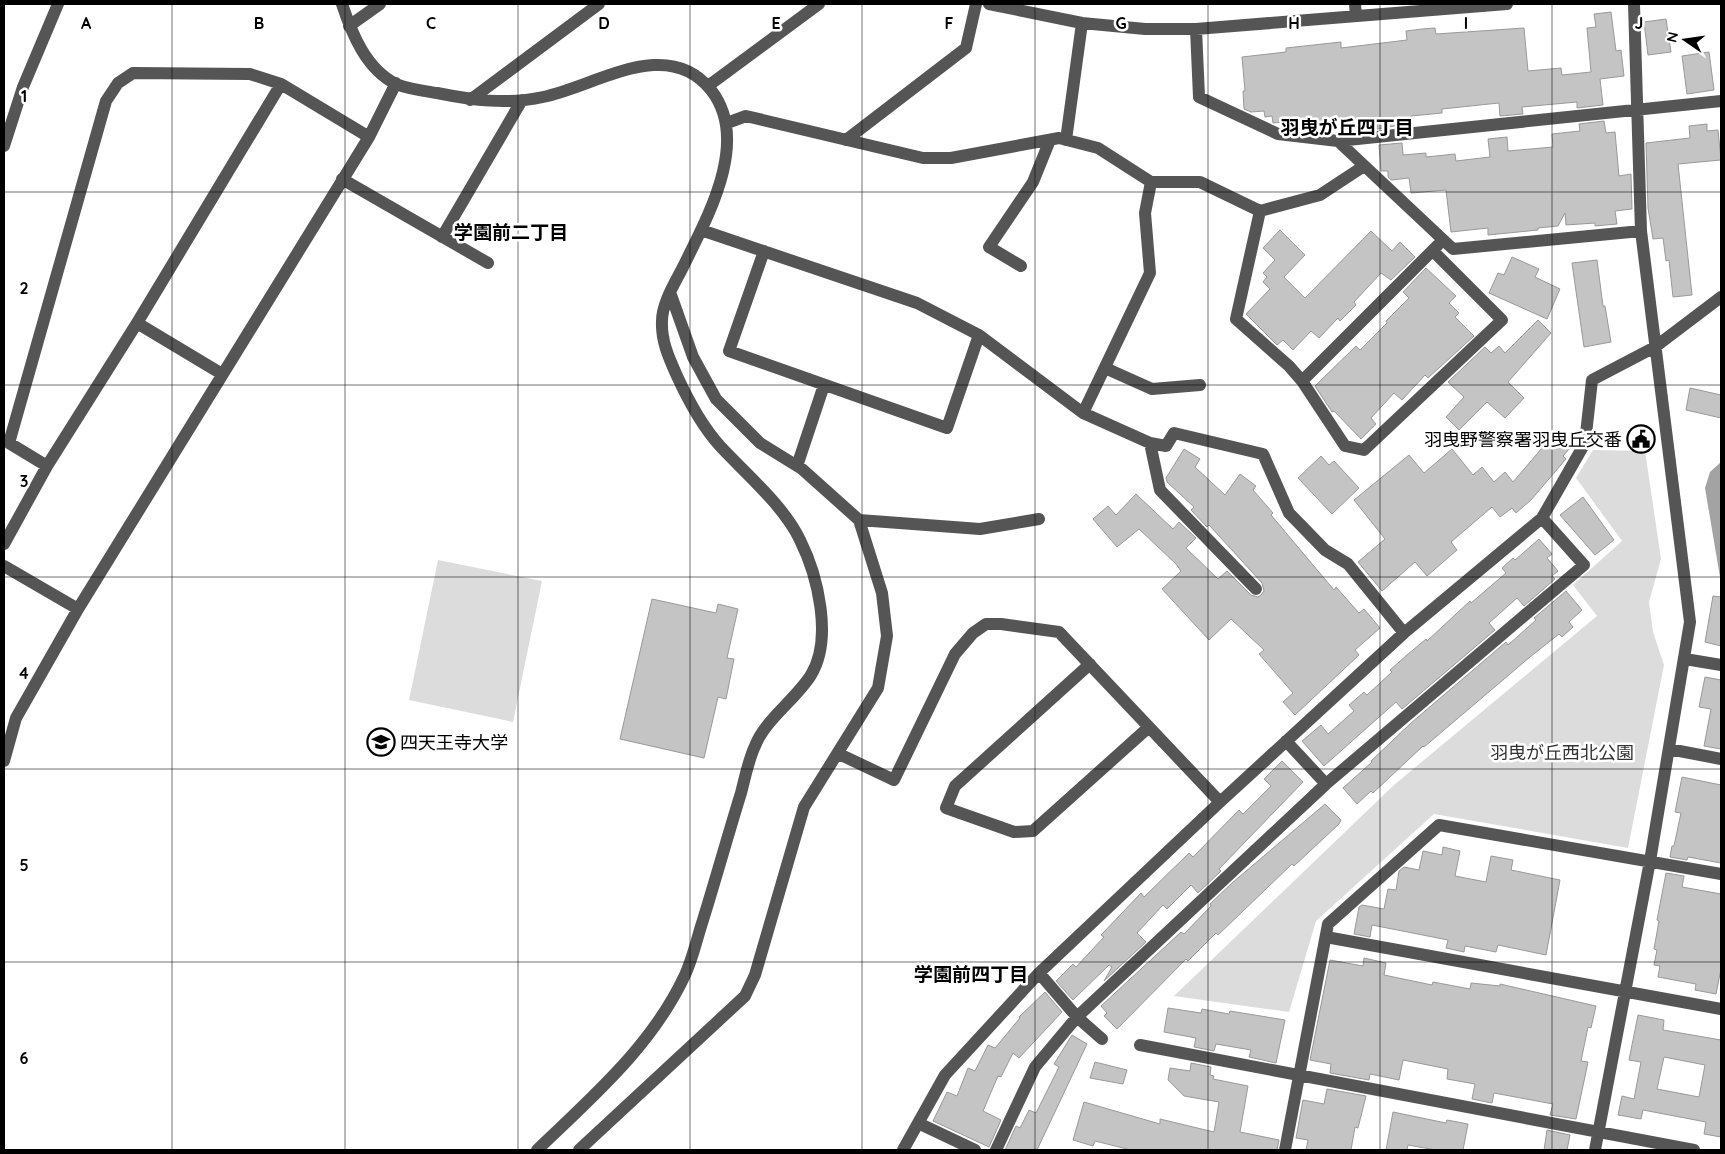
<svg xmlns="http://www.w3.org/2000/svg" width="1725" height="1154" viewBox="0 0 1725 1154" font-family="Quicksand,'Noto Sans JP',sans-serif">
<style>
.green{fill:#dcdcdc}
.water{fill:#a3a3a3}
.building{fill:#c4c4c4;stroke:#999;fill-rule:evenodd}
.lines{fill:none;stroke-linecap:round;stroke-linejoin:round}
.minor{stroke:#555;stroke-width:12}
.grid{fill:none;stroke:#000;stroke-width:1;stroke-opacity:0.55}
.labels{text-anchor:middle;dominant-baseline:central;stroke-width:5;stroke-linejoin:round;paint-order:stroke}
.poi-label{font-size:18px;fill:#000;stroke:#fff;text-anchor:end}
.park-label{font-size:18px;fill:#333;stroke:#fff}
.neighbourhood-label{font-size:19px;font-weight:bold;fill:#000;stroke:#fff}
.grid-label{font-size:16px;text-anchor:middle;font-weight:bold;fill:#000;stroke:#fff;stroke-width:5;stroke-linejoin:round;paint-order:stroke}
</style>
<rect width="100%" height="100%" fill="#fff"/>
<!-- green -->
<path class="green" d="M1593,450L1645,451L1661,559L1649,602L1653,632L1664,665L1628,848L1434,814L1316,921L1289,1012L1174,996L1394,785L1597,616L1573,585L1622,541L1576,478Z
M438,560L542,581L513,722L409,700Z"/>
<!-- water -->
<path class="water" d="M1721,462V583L1705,488L1710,472Z"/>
<!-- building -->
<path class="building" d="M1611,12L1616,51L1621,50L1624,76L1600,79L1603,105L1577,108V102L1522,107L1523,114L1500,116L1499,103L1442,109V113L1411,116L1412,123L1377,129V122L1370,123V118L1312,124L1311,119L1273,123L1272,116L1265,117L1264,111L1251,112L1244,109L1243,91H1245L1242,57L1286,52V48L1341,42V48L1407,40L1406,31L1422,29L1435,28L1436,34L1524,28L1528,71L1561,68L1562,75L1591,72L1587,28L1596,27L1594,14Z
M1666,19L1671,52L1648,55L1644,22Z
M1709,52L1714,90L1687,94L1682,56Z
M1604,121L1606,133L1615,132L1619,176L1631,174L1632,209L1615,211L1617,224L1595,226V223L1566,225L1565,213L1558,226L1538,228V230L1488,235V228L1451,232L1446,190L1411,193L1409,178L1391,180L1388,177V171H1381L1379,145L1402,143L1403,155L1426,153V157L1455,154L1456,161L1490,157L1488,139L1507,137L1508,151L1553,147L1552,134L1580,131L1579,124Z
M1707,124V131L1718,130L1721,160L1678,164L1692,295L1673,297L1669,260L1666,261L1663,238L1653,239L1648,208L1646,143L1690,138L1689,126Z
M1280,230L1305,255L1284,277L1305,298L1371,231L1392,251L1400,242L1415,257L1391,280L1381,273L1354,302L1356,305L1340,321L1338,318L1319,338L1311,331L1293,350L1283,340L1277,345L1246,314L1270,289L1263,282L1267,277L1263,273L1275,260L1263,248Z
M1512,257L1539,269L1535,277L1560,289L1547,319L1489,293L1498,273L1504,275Z
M1597,260L1603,306H1605L1611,342L1584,347L1572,263Z
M1426,268L1456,296L1449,303L1459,313L1455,317L1474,336L1428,378L1425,375L1402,400L1394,393L1371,418L1376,424L1361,439L1334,411L1332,412L1315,386L1356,346L1360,350L1387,323L1386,321L1409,298L1403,292Z
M1538,320L1551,333L1508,382L1524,398L1505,418L1487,402L1459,430L1446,417L1464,397L1448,382L1485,347L1491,353L1499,346L1505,353Z
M1690,388L1721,395V418L1686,410Z
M1554,434L1570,448L1563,456L1566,459L1531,500L1516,513L1512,508L1500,517L1492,507L1451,542L1457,550L1427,576L1415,562L1382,591L1358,562L1385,539L1354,500L1409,455L1424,473L1452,449L1473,475L1482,467L1494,482L1505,472L1513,482Z
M1184,449L1200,459L1195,467L1225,495L1240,474L1256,486L1253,490L1273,513L1271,515L1334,590L1336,587L1359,613L1364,609L1380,628L1355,650L1359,655L1295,715L1283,702L1293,693L1259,654L1264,650L1231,619L1209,640L1162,589L1181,571L1176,564L1139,529L1117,547L1093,519L1108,506L1116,515L1136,494L1173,529L1179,522L1196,538L1186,548L1218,579L1227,571L1251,595L1258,597L1261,595L1264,591L1262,583L1209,525L1207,527L1191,510L1194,507L1167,482L1166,478Z
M1321,456L1329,465L1334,461L1359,488L1332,514L1298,478Z
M1583,497L1614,540L1595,555L1560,515Z
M1539,539L1552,554L1547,558L1558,571L1552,576L1555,579L1524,606L1517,598L1489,623L1495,630L1402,709L1396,702L1324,766L1302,741L1321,725L1328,734L1354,711L1349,705L1364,692L1367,695L1392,672L1390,670L1407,655L1426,639L1427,641L1470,601L1471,603L1506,573L1502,568L1513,558L1515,560Z
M1566,591L1582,610L1569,622L1573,627L1562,637L1559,634L1530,657L1424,747L1423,746L1373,793L1371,791L1357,804L1343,788L1372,762L1371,761L1411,723L1506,642L1508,645L1536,620L1534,618Z
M1713,596L1721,597V646L1705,642Z
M652,599L716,613L718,604L738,609L727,658L734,659L726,699L718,697L704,758L620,739Z
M1705,677L1721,680V749L1704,746L1711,709L1699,707Z
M1282,761L1303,782L1219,869L1221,871L1198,893L1191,885L1167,909L1163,905L1137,933L1146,942L1104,981L1112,967L1109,965L1073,1000L1056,981L1073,964L1076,967L1104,937L1101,935L1141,893L1144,897L1189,853L1193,857L1239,810L1243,814L1271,786L1264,779Z
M1682,777L1721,785V863L1688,857L1687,860L1670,857L1672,846H1674L1681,813L1675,812Z
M1325,804L1341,820L1339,824L1294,866L1292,864L1218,935L1216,933L1188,961L1186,959L1117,1029L1104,1016L1107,1013L1101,1006L1181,932L1184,934L1211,906L1210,904L1232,883Z
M1443,847L1460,851L1455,876L1486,882L1491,856L1513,860L1511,870L1560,880L1546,955L1498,945L1496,952L1465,946L1464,952L1446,948L1448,940L1372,925L1370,937L1354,934L1359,907L1362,905L1384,909L1388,889L1396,890L1399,871L1404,867L1419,870L1423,851L1442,855Z
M1666,873L1684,876L1682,887L1721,894V969L1716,994L1695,990L1696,984L1658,977L1660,966L1654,965L1657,950L1654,949L1659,921L1657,920Z
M1364,958L1386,963L1384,975L1432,985L1433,982L1470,989L1471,983L1500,986V984L1596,1006L1591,1028L1588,1027L1581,1061L1588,1062L1576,1119L1550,1115L1553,1104L1494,1093L1492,1103L1472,1099L1475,1084L1447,1079L1448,1069L1403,1060L1399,1080L1370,1074L1369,1080L1330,1073L1331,1064L1310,1060L1330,960L1363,966Z
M1045,992L1062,1012L1019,1058L1013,1053L1001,1077L998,1076L983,1111L1001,1120L989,1147L933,1121L947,1092L957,1096L968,1068L975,1071L988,1045L995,1048L1020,1018L1019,1017Z
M1168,1008L1201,1013L1202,1009L1229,1014L1230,1011L1285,1020L1276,1063L1249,1057L1251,1050L1216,1044L1214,1051L1194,1047L1196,1038L1164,1032Z
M1638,1015L1664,1020L1663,1030L1721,1040V1137L1704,1134L1706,1122L1643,1110L1641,1119L1618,1115L1622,1096L1634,1099L1641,1062L1629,1060ZM1664,1057L1705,1065L1699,1097L1657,1089Z
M1072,1035L1087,1044L1037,1150H1005L1016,1126L1020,1128L1029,1110L1036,1113L1059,1067L1054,1064Z
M1095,1062L1127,1070L1123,1084L1090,1078Z
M1191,1063L1211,1067L1210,1075L1214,1076L1213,1079L1248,1086L1240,1132L1279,1140L1277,1150H1131L1095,1141L1093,1146L1073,1140L1084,1102L1160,1124V1119L1214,1132L1219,1102L1184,1096L1168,1080L1170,1068L1190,1071Z
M1327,1089L1366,1096L1358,1128L1355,1127L1351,1150H1306L1308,1140L1296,1138L1303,1100L1324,1104Z
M1393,1112L1446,1123L1447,1120L1468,1124L1463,1150H1436L1408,1145L1407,1150H1386Z
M1547,1130L1570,1135L1567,1150H1544Z"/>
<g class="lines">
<!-- minor -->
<path class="minor" d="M342,4C352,34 366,69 396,84C408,89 424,91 437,93C472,100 507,105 543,97C596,86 667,35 711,90C751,141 707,218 683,267C675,283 662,303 662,321C661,341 669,358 677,376C688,400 702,426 720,446C746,474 784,506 800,540C818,576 833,639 811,675C796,699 765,720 755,746C748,761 745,778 741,793C728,835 716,878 703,920C697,938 693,958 685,975C652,1046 592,1097 537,1150
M989,4L1082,23L1145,29H1196L1507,4
M1355,4L1356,16
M349,26L380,4
M1196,29L1199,97L1278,134L1338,141L1721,101
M708,86L819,4
M470,100L599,4
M727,123L746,116L923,158H951L1059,138L1098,148L1151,182H1200L1260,211L1320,195L1364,166
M846,140L966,48L976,4
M1066,140L1082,23
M1338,141L1453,249L1641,231
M4,146L23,87L58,4
M342,179L488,263
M1260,211L1236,319L1289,366L1302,381L1345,446L1364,450L1502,320L1433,251
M701,230L917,303L979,335L1083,413L1150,443L1166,446L1174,433L1263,454L1289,513L1325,550L1348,564L1404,633
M442,237L522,100
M764,251L729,351L947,428L979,335
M1021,266L989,247L1033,182L1050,140
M137,323L222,374
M1105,368L1152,389L1200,385
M1302,381L1438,245
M1083,413L1150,273L1145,213L1151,182
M1150,443L1160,490L1256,589
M47,466L9,443L106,101L118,83L133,73L250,74L281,84L369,137
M797,466L824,385
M859,520L980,529L1039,519
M4,544L47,466L137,323L281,84
M4,566L78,609
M1685,659L1721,665
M1090,664L955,786L946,808L1014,832L1033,831L1149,727
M1286,741L1326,784
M1669,749L1721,759
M839,754L894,780L955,654L973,633L986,624H1001L1059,632L1220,802
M4,761L16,718L78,609L369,137L396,83
M1326,937L1721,1009
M1039,973L1077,1017L1102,1039
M1140,1045L1694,1150
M918,1123L975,1150
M579,1150L745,996L755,975L804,807L878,688L887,636L882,593L859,520L802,469L760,443L716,399L693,357L670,292
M903,1150L945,1075L1039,973L1220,802L1404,633L1542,518L1585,443L1592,380L1655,347L1721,297
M996,1150L1035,1067L1077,1017L1326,784L1584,565L1542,518
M1285,1150L1328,924L1439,825L1721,874
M1595,1150L1650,861L1690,622L1641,231L1634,4"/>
</g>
<!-- grid -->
<path class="grid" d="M172,4V1150M345,4V1150M518,4V1150M690,4V1150M862,4V1150M1035,4V1150M1208,4V1150M1380,4V1150M1552,4V1150M4,192H1721M4,385H1721M4,577H1721M4,769H1721M4,962H1721"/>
<!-- icons -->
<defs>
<g id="civic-ring" transform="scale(1.4375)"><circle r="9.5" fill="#fff" stroke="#000" stroke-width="1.5"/><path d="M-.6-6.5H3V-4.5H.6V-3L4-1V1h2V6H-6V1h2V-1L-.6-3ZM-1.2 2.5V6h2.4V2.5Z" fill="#000"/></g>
<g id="university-ring" transform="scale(1.4375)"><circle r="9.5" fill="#fff" stroke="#000" stroke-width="1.5"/><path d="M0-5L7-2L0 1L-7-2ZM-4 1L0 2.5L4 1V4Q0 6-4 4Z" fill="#000"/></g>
</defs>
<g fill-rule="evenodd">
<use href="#civic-ring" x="1641" y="439"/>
<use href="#university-ring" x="381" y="742"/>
</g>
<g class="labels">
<!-- poi labels -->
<g class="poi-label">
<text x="1622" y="439">羽曳野警察署羽曳丘交番</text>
<text x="400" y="742" text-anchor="start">四天王寺大学</text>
</g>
<!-- park labels -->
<g class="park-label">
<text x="1562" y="752">羽曳が丘西北公園</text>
</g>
<!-- neighbourhood labels -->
<g class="neighbourhood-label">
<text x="1347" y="127">羽曳が丘四丁目</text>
<text x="511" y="232">学園前二丁目</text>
<text x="971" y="974">学園前四丁目</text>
</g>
</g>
<g class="grid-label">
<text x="86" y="29">A</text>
<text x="259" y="29">B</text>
<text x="431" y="29">C</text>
<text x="604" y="29">D</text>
<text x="776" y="29">E</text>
<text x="949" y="29">F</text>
<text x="1121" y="29">G</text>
<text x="1294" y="29">H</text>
<text x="1466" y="29">I</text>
<text x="1639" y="29">J</text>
<text x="24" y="102">1</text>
<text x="24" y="294">2</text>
<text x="24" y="487">3</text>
<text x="24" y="679">4</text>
<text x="24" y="871">5</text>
<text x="24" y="1064">6</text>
</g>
<!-- border -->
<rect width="1725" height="1154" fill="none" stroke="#000000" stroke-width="10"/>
<!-- north arrow -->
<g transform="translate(1685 40) rotate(283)" stroke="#ffffff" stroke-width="4" paint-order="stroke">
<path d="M0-4L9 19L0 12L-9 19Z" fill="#000000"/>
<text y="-8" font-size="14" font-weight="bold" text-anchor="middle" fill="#000000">N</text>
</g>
</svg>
